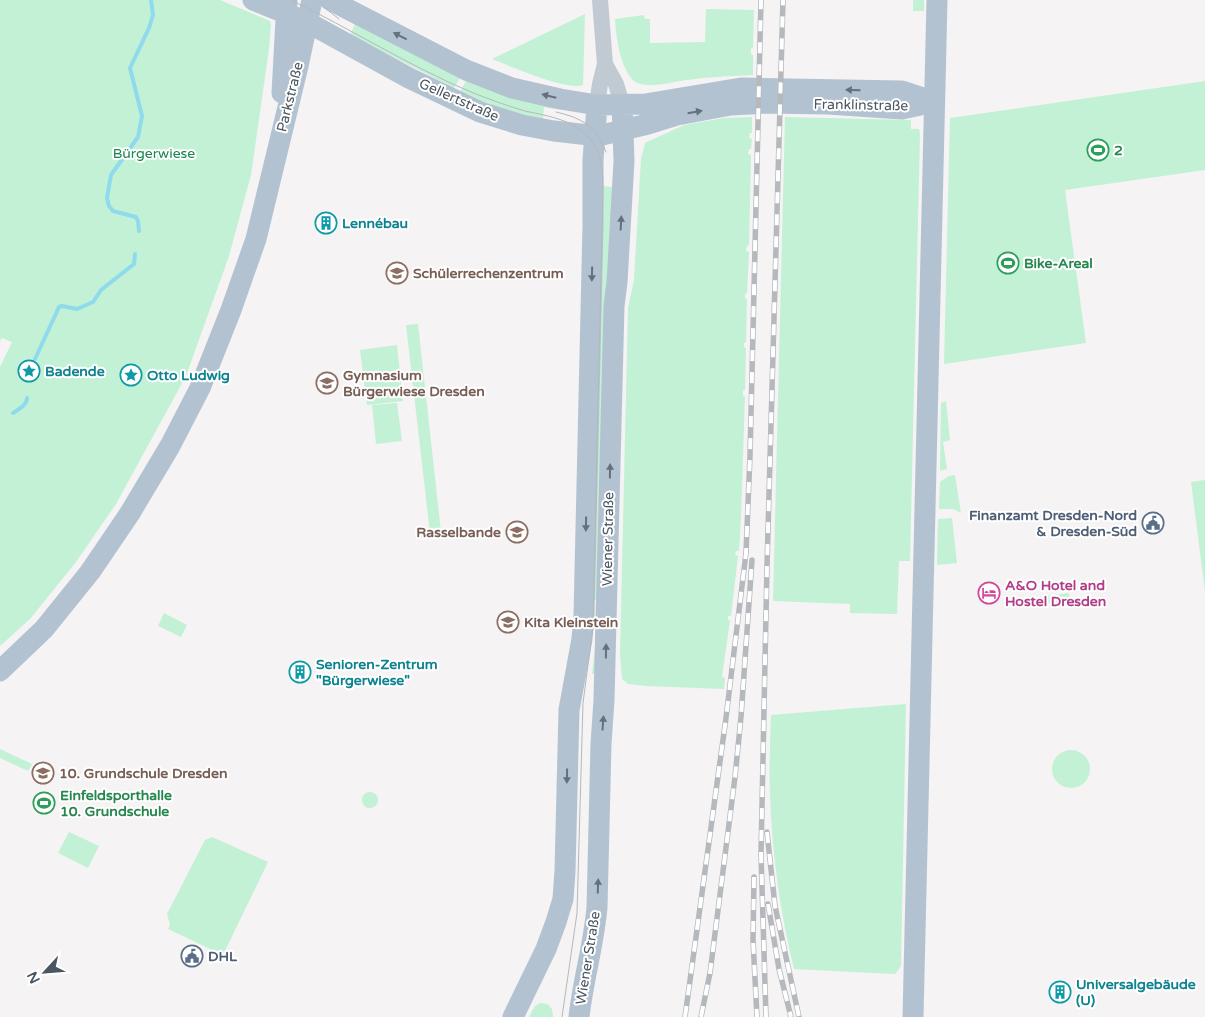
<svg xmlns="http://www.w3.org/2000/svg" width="1205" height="1017" viewBox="0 0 1205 1017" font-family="'Varela Round',sans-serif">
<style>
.green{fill:#c3f1d5}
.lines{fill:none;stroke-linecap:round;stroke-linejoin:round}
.stream{stroke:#90daee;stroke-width:4}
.minor{stroke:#c1cad2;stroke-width:16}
.major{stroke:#b3c2d1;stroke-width:21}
.tram{stroke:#b5b8bd;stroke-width:1}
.rail-casing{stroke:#b5b8bd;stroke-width:5.5}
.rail{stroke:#fff;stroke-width:4;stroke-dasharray:11;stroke-linecap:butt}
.oneway{fill:#64717d}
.labels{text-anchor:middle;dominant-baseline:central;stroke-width:4;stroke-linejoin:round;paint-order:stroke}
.street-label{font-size:14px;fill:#4a5661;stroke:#fff}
.leisure-label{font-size:14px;font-weight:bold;fill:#27864d;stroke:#fff;text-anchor:start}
.park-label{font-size:14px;fill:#17864f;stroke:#fff}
.culture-label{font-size:14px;font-weight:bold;fill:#0d838f;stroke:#fff;text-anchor:start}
.education-label{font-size:14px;font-weight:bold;fill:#785e54;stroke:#fff;text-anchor:start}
.service-label{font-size:14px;font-weight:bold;fill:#4e5e75;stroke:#fff;text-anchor:end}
.hotel-label{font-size:14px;font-weight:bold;fill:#b23c85;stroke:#fff;text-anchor:start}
</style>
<rect width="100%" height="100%" fill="#f5f3f3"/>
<!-- green -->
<path class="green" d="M0,0H220L270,21L271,25L269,49L251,175L229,256L186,376L116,504L76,562L30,619L0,646V367L12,342L2,338L0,341Z
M913,0H924V11H913Z
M706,9L754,10L753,48H751V54L753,55V75C731,76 709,77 687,80C676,81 664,85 653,85C647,85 639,85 634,81C620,68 616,37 615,19L644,15L645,19H650V43L705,42Z
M585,14L583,85C567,91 510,66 492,59Z
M355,24L460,78L454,88L350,35Z
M468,77L555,105L554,109L544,107L543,118L551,126L458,96Z
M1205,81V170L1065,190L1086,343L944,364L950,118Z
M752,117V133H750L749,138L752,139L751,149H749L748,154L751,155L749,245L747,246L746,251L749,252L747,293L745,294V298L747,299L746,342L744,343V347L746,348L745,390H743V396H745L741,517L739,551H736L735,555L738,556L731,616H728V620H730L722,677L725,678L724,689L646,686L628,684L622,679L620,654L628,308L634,280L641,159L645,143L684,125L724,118Z
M785,117L911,120V129H919L920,134L910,561H899L897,614L850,613V604L773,601Z
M601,186L615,187L600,674H592L595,648L596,600H591Z
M418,324L441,532L430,533L406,325Z
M397,345L403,401L367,405L360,350Z
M946,401L950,440L943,442L947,469L940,471L941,403Z
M397,403L402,441L376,444L372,405Z
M955,475L961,513L953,509H939L940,482L949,476Z
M1205,480V591L1191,482Z
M952,518L957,563L937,565L938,519Z
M1069,593L1070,600L1040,604L1039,597Z
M164,613L187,625L181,637L158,626Z
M906,704L901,966L895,974L794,969C780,913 772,853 770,795C769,769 770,742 771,715Z
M0,749L32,764L28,771L0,758Z
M1052 769a19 19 0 1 1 38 0a19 19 0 1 1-38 0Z
M362 800a8 8 0 1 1 16 0a8 8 0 1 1-16 0Z
M69,832L99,846L88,868L58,853Z
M212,837L268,862L223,955L168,929L170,925L167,914L205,840Z
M540,1003C550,1003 553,1008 553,1017H529L535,1006Z"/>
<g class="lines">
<!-- stream -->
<path class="stream" d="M139,231L138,221L136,217L113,211L109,206L107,198L111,175L138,137L142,116L130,68L149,28L153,15L151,0
M35,359L59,307L62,306L77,309L93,302L101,290L134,264L135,254
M13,413C19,409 27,405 27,398"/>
<!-- minor -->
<path class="minor" d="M605,64L616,84L622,104
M597,105L600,84L605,64L600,0"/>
<!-- major -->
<path class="major" d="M253,0L307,22L409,78L480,112L522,125L554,131L598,136L648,124L677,115L731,105L767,103L828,104L902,109L934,102
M330,0L466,70L512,88L560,99L597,105L645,104L741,88L902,91L932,101
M282,93L287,1
M0,671L44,629L90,572L130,513L170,446L200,388L231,310L256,239L298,66L312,0
M513,1017L546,949L556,922L563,899L565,871L569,710L582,639L584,615L593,225V160L597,105
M579,1017C583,980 594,944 597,907L601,744L604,700L614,306L617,282L624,161L622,104
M913,1017L937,0"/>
<!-- tram -->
<path class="tram" d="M291,0C351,29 409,66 471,92C489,99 507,106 525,111C543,115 564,118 579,129C599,142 603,164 603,186L593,627L583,703L577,913L562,1017
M319,0L325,8L339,19
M556,112C582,118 596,126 606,152"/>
<!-- rail casing -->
<g class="rail-casing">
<path id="rail" d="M767,832L775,906L799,1017
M754,877L753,940L757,1017
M768,904L779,969L791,1017
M685,1017L726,718L746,553L750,456L761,0
M701,1017L710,973L735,777L741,717L752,560
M766,1017L761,854L767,566L783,0"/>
</g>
<!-- rail -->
<use href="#rail" class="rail"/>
</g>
<!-- one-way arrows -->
<defs><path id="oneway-solid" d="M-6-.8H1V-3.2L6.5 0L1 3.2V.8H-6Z" transform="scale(1.25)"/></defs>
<g class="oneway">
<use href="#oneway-solid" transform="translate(400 36) rotate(-153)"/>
<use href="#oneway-solid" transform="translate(853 90) rotate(-178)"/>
<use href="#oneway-solid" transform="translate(549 96) rotate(-166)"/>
<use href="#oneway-solid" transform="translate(695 112) rotate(-10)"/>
<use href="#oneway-solid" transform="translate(621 223) rotate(-87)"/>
<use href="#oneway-solid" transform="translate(592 274) rotate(91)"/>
<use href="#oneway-solid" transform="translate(610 471) rotate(-89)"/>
<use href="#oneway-solid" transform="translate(586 524) rotate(91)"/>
<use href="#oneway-solid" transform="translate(606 651) rotate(-89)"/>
<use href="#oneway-solid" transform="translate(603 723) rotate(-86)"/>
<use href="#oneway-solid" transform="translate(567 776) rotate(91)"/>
<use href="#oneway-solid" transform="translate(598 886) rotate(-88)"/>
</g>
<!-- icons -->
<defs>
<g id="stadium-ring" transform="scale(1.125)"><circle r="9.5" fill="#fff" stroke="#2e9e5b" stroke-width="1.5"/><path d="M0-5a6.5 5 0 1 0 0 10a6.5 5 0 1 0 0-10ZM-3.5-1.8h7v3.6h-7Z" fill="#2e9e5b"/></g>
<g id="building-ring" transform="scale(1.125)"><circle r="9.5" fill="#fff" stroke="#0f9aa8" stroke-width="1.5"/><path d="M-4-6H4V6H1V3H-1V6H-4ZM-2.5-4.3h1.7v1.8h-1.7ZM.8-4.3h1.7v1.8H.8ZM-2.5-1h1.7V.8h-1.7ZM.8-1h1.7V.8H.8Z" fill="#0f9aa8"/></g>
<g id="school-ring" transform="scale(1.125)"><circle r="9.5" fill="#fff" stroke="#8d6e63" stroke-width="1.5"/><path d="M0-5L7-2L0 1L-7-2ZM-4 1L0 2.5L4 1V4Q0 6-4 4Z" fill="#8d6e63"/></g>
<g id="sight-ring" transform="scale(1.125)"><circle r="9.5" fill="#fff" stroke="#0f9aa8" stroke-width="1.5"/><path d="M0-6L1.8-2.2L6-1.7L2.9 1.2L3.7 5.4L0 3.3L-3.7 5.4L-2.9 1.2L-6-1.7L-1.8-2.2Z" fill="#0f9aa8"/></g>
<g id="civic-ring" transform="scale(1.125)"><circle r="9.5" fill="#fff" stroke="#5c6f8a" stroke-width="1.5"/><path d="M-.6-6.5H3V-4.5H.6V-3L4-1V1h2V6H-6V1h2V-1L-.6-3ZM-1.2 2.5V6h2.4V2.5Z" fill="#5c6f8a"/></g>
<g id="hotel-ring" transform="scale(1.125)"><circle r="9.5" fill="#fff" stroke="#d1479c" stroke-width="1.5"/><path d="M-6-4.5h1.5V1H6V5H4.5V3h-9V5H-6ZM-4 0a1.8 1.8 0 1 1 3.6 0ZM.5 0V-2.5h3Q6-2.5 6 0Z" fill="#d1479c"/></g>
</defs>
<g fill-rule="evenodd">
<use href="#stadium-ring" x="1098" y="150"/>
<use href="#building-ring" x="326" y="223"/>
<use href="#stadium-ring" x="1008" y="263"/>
<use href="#school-ring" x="397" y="273"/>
<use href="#sight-ring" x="29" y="371"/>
<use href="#sight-ring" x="131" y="375"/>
<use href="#school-ring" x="327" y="383"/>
<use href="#civic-ring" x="1153" y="523"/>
<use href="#school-ring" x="517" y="532"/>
<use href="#hotel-ring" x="989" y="593"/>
<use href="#school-ring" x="508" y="622"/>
<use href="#building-ring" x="300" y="672"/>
<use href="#school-ring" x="43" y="773"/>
<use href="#stadium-ring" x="44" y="803"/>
<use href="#civic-ring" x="192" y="956"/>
<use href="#building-ring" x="1060" y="992"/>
</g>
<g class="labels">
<!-- street labels -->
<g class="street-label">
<text transform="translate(290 97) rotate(-76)">Parkstraße</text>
<text transform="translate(459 100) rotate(24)">Gellertstraße</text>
<text transform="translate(861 105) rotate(1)">Franklinstraße</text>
<text transform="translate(608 539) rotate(-89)">Wiener Straße</text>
<text transform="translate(588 958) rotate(-81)">Wiener Straße</text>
</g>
<!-- leisure labels -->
<g class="leisure-label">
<text x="1114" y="150">2</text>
<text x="1024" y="263">Bike-Areal</text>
<text x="60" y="795">Einfeldsporthalle<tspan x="60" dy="16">10. Grundschule</tspan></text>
</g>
<!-- park labels -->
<g class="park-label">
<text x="154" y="153">Bürgerwiese</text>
</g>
<!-- culture labels -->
<g class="culture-label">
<text x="342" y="223">Lennébau</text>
<text x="45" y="371">Badende</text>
<text x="147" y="375">Otto Ludwig</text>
<text x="316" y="664">Senioren-Zentrum<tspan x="316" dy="16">"Bürgerwiese"</tspan></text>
<text x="1076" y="984">Universalgebäude<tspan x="1076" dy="16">(U)</tspan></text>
</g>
<!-- education labels -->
<g class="education-label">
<text x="413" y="273">Schülerrechenzentrum</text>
<text x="343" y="375">Gymnasium<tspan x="343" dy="16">Bürgerwiese Dresden</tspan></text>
<text x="501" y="532" text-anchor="end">Rasselbande</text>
<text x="524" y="622">Kita Kleinstein</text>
<text x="59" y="773">10. Grundschule Dresden</text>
</g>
<!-- service labels -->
<g class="service-label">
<text x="1137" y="515">Finanzamt Dresden-Nord<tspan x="1137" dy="16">&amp; Dresden-Süd</tspan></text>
<text x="208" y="956" text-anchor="start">DHL</text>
</g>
<!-- hotel labels -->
<g class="hotel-label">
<text x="1005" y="585">A&amp;O Hotel and<tspan x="1005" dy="16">Hostel Dresden</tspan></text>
</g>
</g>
<!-- north arrow -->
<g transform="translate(45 972) rotate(244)" stroke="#ffffff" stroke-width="4" paint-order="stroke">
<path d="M0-4L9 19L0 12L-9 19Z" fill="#4a5661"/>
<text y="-8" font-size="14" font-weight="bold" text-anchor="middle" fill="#4a5661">N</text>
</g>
</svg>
